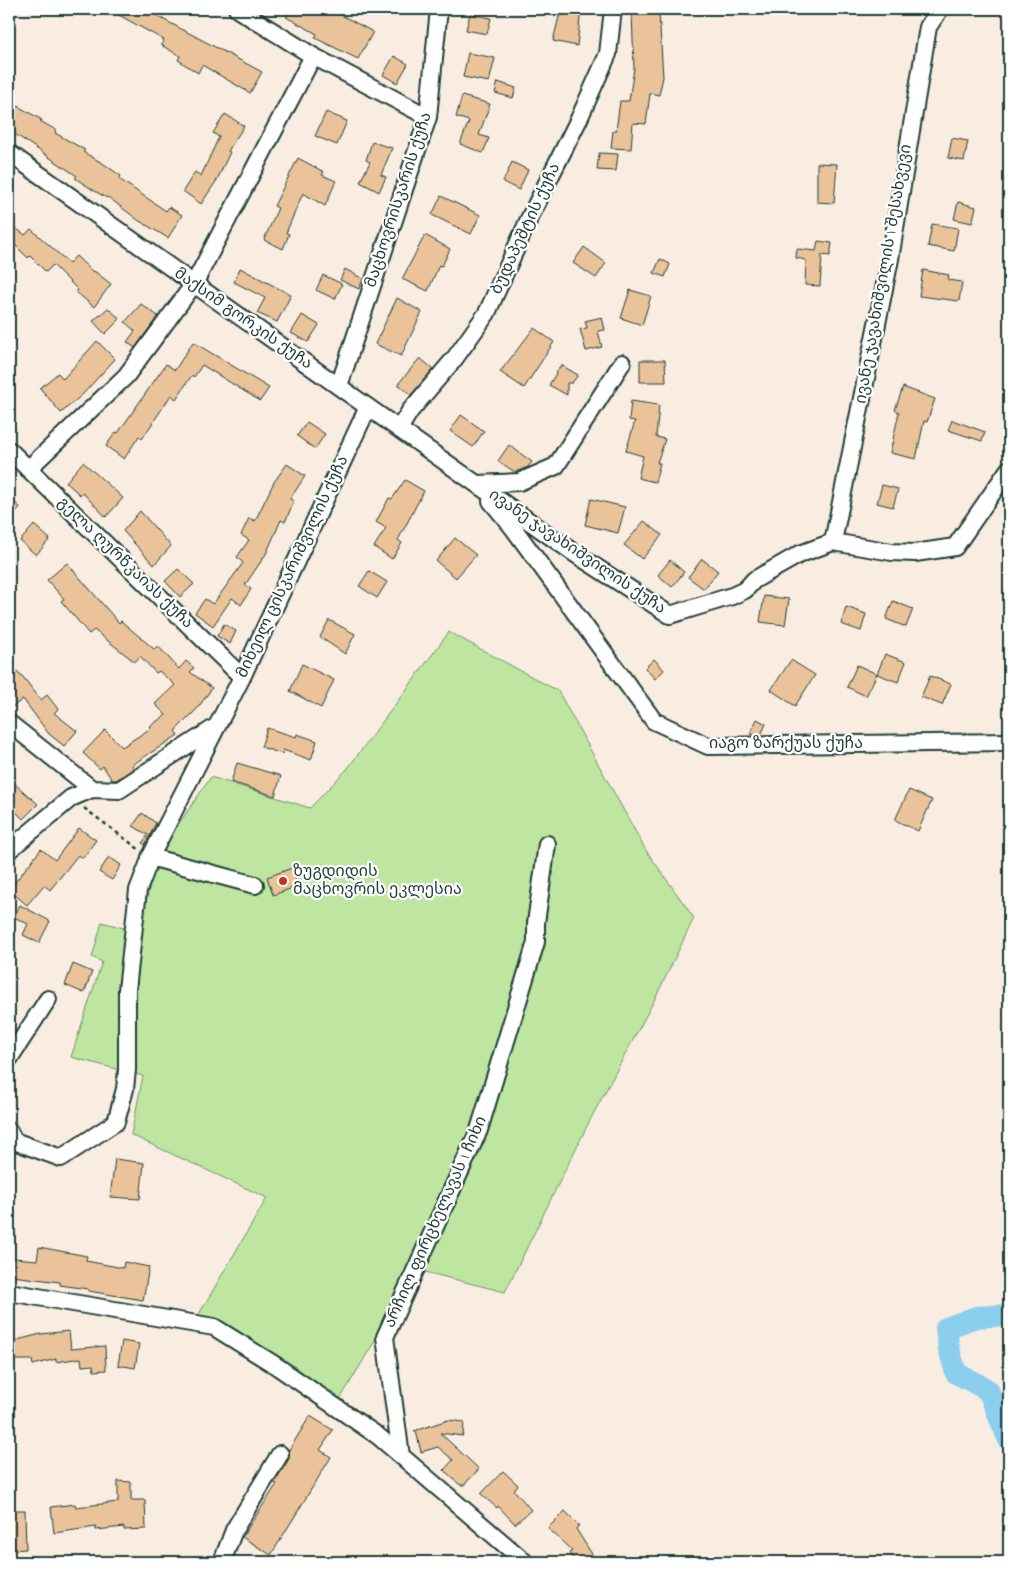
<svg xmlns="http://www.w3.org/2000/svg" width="1018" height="1571" viewBox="0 0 1018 1571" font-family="'Indie Flower','Noto Sans Georgian',sans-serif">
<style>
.green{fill:#bee6a1;stroke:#6e926a}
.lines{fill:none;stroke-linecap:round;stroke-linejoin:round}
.river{stroke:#8cceed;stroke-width:22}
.building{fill:#ebc39b;stroke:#1f3d34}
.minor-casing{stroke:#1f3d34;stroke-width:20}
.path{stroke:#1f3d34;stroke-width:2.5;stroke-dasharray:4 4;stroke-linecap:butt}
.minor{stroke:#fff;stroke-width:16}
.poi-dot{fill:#c8321e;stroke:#fff;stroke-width:2}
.labels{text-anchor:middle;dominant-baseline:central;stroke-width:4.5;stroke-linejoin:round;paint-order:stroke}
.street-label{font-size:16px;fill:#1f3d34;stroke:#fff}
.poi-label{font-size:16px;fill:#1f3d34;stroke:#fff;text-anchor:start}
</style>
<rect width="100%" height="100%" fill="#f9ede1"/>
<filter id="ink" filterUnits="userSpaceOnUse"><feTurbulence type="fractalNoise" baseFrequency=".02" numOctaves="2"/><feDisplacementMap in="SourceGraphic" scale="10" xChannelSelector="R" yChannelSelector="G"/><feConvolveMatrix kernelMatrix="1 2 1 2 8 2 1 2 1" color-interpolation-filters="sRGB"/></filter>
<g filter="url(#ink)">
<!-- green -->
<path class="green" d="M449,632L558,691L645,849L694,918L657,995L589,1122L505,1292L417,1270L339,1401L269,1362L192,1326L267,1198L131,1135L143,1076L71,1057L102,962L92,957L102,922L138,932L158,854L211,777L310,808L348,768Z"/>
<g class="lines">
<!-- river -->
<path class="river" d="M1009,1315L976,1317L946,1328L949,1349L956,1373L988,1390L1009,1440"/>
</g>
<!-- building -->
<path class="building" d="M108,9H161L157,16L262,72L250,93L202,65L198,73L178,60L180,56L161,45L164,40Z
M291,9H330L373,32L358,59L315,38L317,34L286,17Z
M561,9H581L577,46L553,41Z
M659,12L663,77L659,95L650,93L646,124L633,123L631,149L611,148L613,131H616L620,101H629L634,68L632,13Z
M470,14L491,18L487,34L466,30Z
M468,53L495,58L489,82L463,77Z
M394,56L408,64L397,83L383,75Z
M498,82L516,88L513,98L495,93Z
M462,96L490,104L479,135L489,138L483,153L460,144L469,121L456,117Z
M9,101L42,120L40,121L56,130L55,133L85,150L83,152L104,164L121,176L119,179L166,211L169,207L182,215L168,238L138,220L108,197L107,198L93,190L75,178L77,176L9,130Z
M326,112L347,121L337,145L315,136Z
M225,114L244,126L228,151L230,152L217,180L201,204L183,191L195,172L201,176L219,137L213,133Z
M952,138L968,141L964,161L948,158Z
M372,142L392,148L381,175L386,177L379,192L360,182L370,162L366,160Z
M599,153L618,154L616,171L597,170Z
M298,158L324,172L322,175L336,181L325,206L303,193L286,233L289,234L283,249L264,240L278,208L274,206Z
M512,162L528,170L519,190L503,182Z
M817,163L837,164L834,203L817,202Z
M441,196L480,215L471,234L432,215Z
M958,202L976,207L972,223L954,219Z
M9,223L25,235L31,229L69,263L76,256L93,272L94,271L111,284L94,307L76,292L78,290L53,265L46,272L30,256L28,258L9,239Z
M932,224L958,228L954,251L928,246Z
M425,235L450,249L442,266L439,265L428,291L402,279Z
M818,241L832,243L830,256L822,255L820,286L805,285L806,260L796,258L797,249L816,251Z
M584,247L606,263L596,278L573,263Z
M660,259L670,264L665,277L654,273Z
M240,268L291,295L277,322L257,313L265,298L234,282Z
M345,269L363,279L359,289L340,280Z
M923,270L949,275L948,280L962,282L959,301L919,296Z
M323,275L342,284L335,299L316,290Z
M630,290L651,296L642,325L621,318Z
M397,298L422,312L401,356L375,344Z
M141,304L158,316L135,348L127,342L135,331L125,322Z
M108,308L120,319L105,334L93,321Z
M302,315L319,325L308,342L291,333Z
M602,317L605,330L598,331L602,347L586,351L580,329L587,328L585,321Z
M534,328L554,342L524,388L500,372Z
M97,341L115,359L83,394L61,413L40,388L58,373L63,379Z
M193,342L269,388L260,401L202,365L194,377L192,375L176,399L171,395L142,439L139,436L124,459L106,446L116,432L118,433L166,364L175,370Z
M420,358L433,369L411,395L398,384Z
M640,360H665L666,382H640Z
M561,365L578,375L572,383H567V395L549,385Z
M903,387L935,399L927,422L924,421L916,459L890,453L899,412L895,410Z
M631,401L659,405L656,437L665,439L657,463H660L655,482L638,478L643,456L626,451L635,421L629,420Z
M461,415L484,431L473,447L450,431Z
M952,420L985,432L982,441L948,430Z
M307,422L325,434L315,449L297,436Z
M509,445L532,462L528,467L515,472L498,461Z
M83,462L123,498L106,517L82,492L80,495L66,482Z
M287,464L305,476L290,499L294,501L285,522L281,520L266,554L245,585L251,589L241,605L232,598L213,626L195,613L205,599L213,604L243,563L237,557L249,540L241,535L249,518L255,521L274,482Z
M405,480L424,491L398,540L402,543L392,559L374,547L386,528L376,522L389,498L392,499Z
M882,485L898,489L893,507L877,503Z
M9,497L20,507L9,521Z
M591,499L625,507L618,533L585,525Z
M140,511L171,546L154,565L123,531Z
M644,521L662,535L642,559L624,545Z
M34,525L50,539L36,555L20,541Z
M455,538L476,555L456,578L436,561Z
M702,559L718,571L704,589L688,577Z
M670,560L684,572L672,587L658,575Z
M67,563L119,623L121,621L154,649L158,646L179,669L186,661L194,668L190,672L212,688L197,709L175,731L178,735L132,765L134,768L116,780H112L103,766L100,769L83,753L105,730L122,747L151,728L150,726L166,715L155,704L175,685L159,671L156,673L140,656L135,662L94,630L89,634L78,621L61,601L64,599L47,580Z
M178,569L194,584L180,597L165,581Z
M369,571L387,582L377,598L359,586Z
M764,596L789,599L785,625L760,622Z
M893,601L913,609L906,627L886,619Z
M846,607L866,614L861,631L841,624Z
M329,620L355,634L345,654L320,637Z
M224,624L236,631L230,644L217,636Z
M885,654L906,662L898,682L877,674Z
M654,659L664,670L655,679L645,668Z
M791,660L815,675L795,706L771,690Z
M9,663L23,677L41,700L47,695L58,709L54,713L77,731L64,746L49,734L23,699L9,710Z
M302,664L334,680L321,708L290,691Z
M857,665L877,674L866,696L847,687Z
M930,676L951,684L942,705L921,697Z
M757,719L766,724L761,735L750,734Z
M267,728L296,737L297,734L317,741L311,760L283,750L282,754L261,747Z
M237,763L281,776L275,796L231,782Z
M9,779L38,804L23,819L9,805Z
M909,790L932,800L918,831L895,820Z
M142,813L156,823L145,845L142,843L148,835L133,826Z
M79,828L96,840L83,858L78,855L50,890L44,885L27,905L9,890L41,849L55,860Z
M109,857L121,865L112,880L99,872Z
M292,868L298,886L273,895L267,877Z
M20,905L50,921L39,943L23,935L28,924L14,917Z
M73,964L92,972L84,993L65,985Z
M115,1159L144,1163L140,1199L110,1197Z
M39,1247L87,1256L86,1261L123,1268L124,1262L149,1267L143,1300L88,1291V1289L60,1285V1282L12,1276L14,1258L37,1260Z
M69,1331L71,1349L105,1346L106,1370L94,1371L93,1365L82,1366L81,1358L56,1362V1359L33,1365L32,1360H9V1342L41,1334Z
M122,1341L139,1344L135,1368L118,1365Z
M310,1416L333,1430L320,1450L331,1457L271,1555L242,1537L277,1484L274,1483L289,1459V1450Z
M448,1420L464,1422L463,1436L440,1433L479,1469L464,1485H460L444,1470L453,1460L438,1447L421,1452L416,1431H414Z
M503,1471L518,1485L514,1490L531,1510L515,1524L498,1506L497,1508L481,1494Z
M118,1481L131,1482V1500H145L146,1529L124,1530V1527L96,1530V1527L54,1533L51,1507L75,1504L76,1507L118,1502Z
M9,1510H25L26,1549L9,1550Z
M565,1511L579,1525L576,1529L597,1562H575L569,1553L572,1551L548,1528Z"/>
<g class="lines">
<!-- minor casing -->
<g class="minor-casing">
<path id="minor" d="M237,9L313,56L428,117
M9,153L574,553L670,615L732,596L745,590L754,580L800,554L833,542L892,552L915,553L955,547L1009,469
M339,386L428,117L439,9
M399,429L410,411L455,358L487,313L529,219L579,119L608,54L613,9
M9,450L242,677
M28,469L126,376L194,284L313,56
M477,484L519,482L556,466L622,363
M491,501L514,529L654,721L708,746L1009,742
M833,542L890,259L928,27L940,9
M9,723L92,789L119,790L217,726
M9,850L71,798L92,789
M150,857L255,885
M9,1059L48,999
M9,1131L14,1141L61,1158L116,1122L125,1089L127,1070V990L138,890L152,854L242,677L368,407
M9,1292L214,1327L275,1365L378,1436L525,1562
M401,1456L385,1337L479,1130L536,942V923L547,844
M222,1562L234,1530L280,1454"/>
</g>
<!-- path -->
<path class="path" d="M84,808L140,850"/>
<!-- minor -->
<use href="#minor" class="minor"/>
</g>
</g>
<!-- markers -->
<circle class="poi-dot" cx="283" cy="881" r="5"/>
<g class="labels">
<!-- street labels -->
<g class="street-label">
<text transform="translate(399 200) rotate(-72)">მაცხოვრისკარის ქუჩა</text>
<text transform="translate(526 229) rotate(-65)">ბუდაპეშტის ქუჩა</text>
<text transform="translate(884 274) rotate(-80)">ივანე ჯავახიშვილის I შესახვევი</text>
<text transform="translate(243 319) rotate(35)">მაქსიმ გორკის ქუჩა</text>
<text transform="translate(577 552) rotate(34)">ივანე ჯავახიშვილის ქუჩა</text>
<text transform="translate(125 563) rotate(44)">გელა ღურწკაიას ქუჩა</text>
<text transform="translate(293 567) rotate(-65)">მიხეილ ცისკარიშვილის ქუჩა</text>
<text x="786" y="744">იაგო ზარქუას ქუჩა</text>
<text transform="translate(436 1222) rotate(-66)">არჩილ ფირცხელავას I ჩიხი</text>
</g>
<!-- poi labels -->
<g class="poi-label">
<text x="293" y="872">ზუგდიდის<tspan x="293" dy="18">მაცხოვრის ეკლესია</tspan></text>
</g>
</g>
<!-- margin -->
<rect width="1018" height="1571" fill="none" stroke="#fff" stroke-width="30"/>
<rect x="15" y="15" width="988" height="1541" fill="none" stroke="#1f3d34" stroke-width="2" filter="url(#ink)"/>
</svg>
